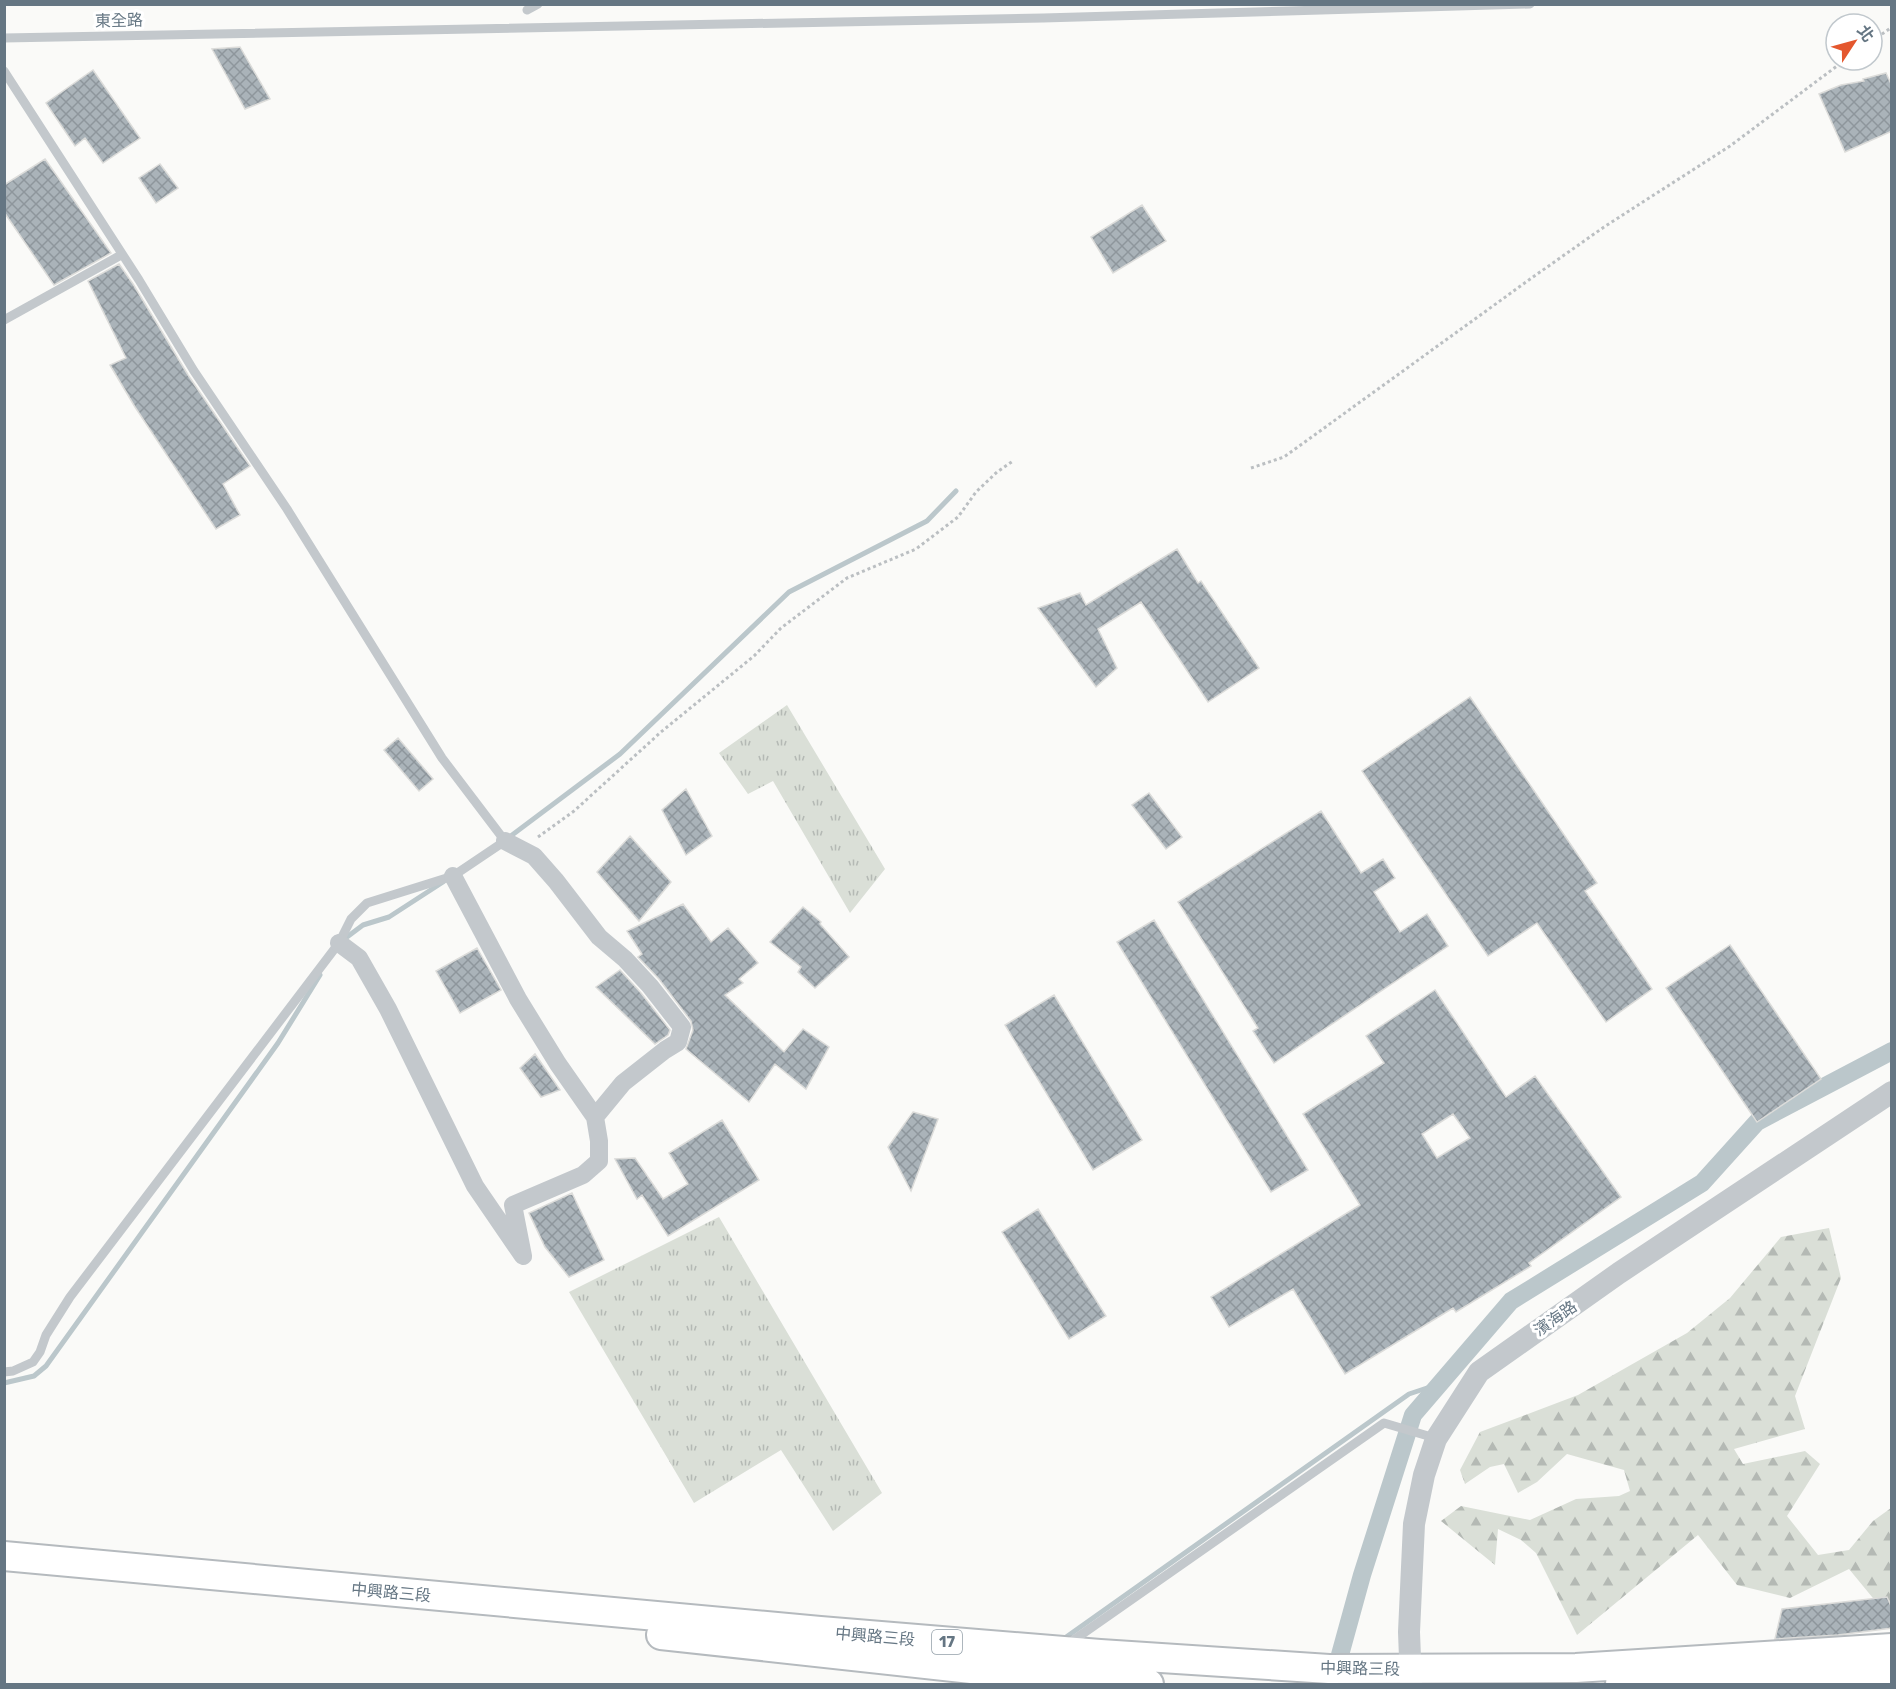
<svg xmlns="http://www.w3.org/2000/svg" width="1896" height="1689" viewBox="0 0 1896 1689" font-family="Rubik,'Noto Sans TC',sans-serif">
	<defs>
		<pattern id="grass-tufts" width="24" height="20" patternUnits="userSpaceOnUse" patternTransform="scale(1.5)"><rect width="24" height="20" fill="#dadfd7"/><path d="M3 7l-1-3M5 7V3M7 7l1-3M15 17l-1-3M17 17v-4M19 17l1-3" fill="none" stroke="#b4b9b4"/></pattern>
		<pattern id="forest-firs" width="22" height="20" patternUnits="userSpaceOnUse" patternTransform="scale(1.5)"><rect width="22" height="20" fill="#dadfd7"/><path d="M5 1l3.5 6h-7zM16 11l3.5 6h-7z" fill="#b4b9b4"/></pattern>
		<pattern id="building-cross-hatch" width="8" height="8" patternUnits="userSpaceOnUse" patternTransform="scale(1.5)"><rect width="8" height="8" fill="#aab3b9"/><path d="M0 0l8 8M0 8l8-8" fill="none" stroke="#8e969c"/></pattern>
	</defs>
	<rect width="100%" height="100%" fill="#fafaf8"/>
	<path fill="url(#grass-tufts)" d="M787 705 885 869 850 913 773 781 748 794 719 753Z
		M719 1217 882 1493 833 1531 781 1450 694 1503 569 1292Z"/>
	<path fill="url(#forest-firs)" d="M1829 1228 1841 1278 1795 1396 1805 1429 1734 1449 1743 1464 1805 1451 1820 1464 1787 1516 1818 1555 1849 1550 1873 1521 1891 1508V1620L1849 1569 1790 1598 1737 1585 1698 1535 1577 1635 1536 1553 1521 1540 1498 1529 1495 1565 1441 1521 1461 1506 1530 1520 1576 1499 1619 1496 1630 1491 1624 1470 1567 1454 1537 1482 1518 1493 1504 1464 1490 1467 1465 1484 1460 1470 1480 1432 1578 1395 1687 1333 1730 1298 1781 1237Z"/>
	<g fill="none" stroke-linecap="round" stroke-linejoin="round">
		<path stroke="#bbc7cb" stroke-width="5" d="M508 838 620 754 789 592 927 521 956 491
			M343 940 363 925 389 917 443 882
			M4 1383 34 1376 46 1366 278 1043 320 975
			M1062 1640 1409 1394 1439 1384"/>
		<path stroke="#bbc7cb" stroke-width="18" d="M1332 1684 1362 1575 1413 1415 1511 1301 1702 1183 1757 1122 1892 1051"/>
	</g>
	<path fill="url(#building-cross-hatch)" stroke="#dcdcda" stroke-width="1.5" fill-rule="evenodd" d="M240 47 270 99 245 109 212 49Z
		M93 70 140 138 103 163 85 138 75 146 46 103Z
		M1886 73 1892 86V131L1845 152 1819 94 1841 85 1864 81 1863 79Z
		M45 159 111 253 54 285 4 212V185Z
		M160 164 178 188 156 203 139 178Z
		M1142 205 1166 241 1113 273 1091 237Z
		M119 264 133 284 188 375 250 466 223 484 240 515 216 529 135 407 110 365 126 358 88 281Z
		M1177 549 1198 583 1201 581 1259 668 1208 702 1141 602 1098 629 1117 668 1096 687 1038 608 1080 593 1086 605Z
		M1470 697 1597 883 1585 891 1652 989 1606 1022 1537 923 1488 956 1362 771Z
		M398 738 433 779 419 791 384 750Z
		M686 789 712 836 686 855 662 810Z
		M1149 793 1182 837 1166 849 1132 805Z
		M1321 811 1361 873 1383 859 1395 878 1374 892 1400 932 1427 914 1448 946 1274 1063 1253 1031 1258 1028 1178 902Z
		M630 836 671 882 639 921 597 872Z
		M683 904 711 942 728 928 758 963 739 979 743 983 725 995 784 1052 803 1029 829 1047 806 1089 775 1064 749 1102 686 1049 693 1030 691 1021 659 979 638 957 642 954 627 931Z
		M803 907 821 922 820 924 849 957 815 988 798 972 801 967 770 942Z
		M1154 920 1308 1170 1271 1192 1117 942Z
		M1730 945 1821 1079 1757 1122 1666 988Z
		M477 948 501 990 460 1013 436 971Z
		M620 970 641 993 670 1030 668 1035 655 1044 596 987Z
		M1435 990 1506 1097 1535 1076 1621 1197 1529 1263 1531 1266 1456 1312 1453 1308 1345 1374 1293 1289 1229 1327 1211 1297 1360 1205 1303 1114 1384 1063 1366 1036ZM1453 1114 1470 1138 1437 1158 1422 1134Z
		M1054 995 1142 1140 1093 1170 1005 1025Z
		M535 1054 560 1090 541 1097 520 1068Z
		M913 1112 938 1119 911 1191 888 1147Z
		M722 1120 759 1180 668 1236 642 1195 637 1199 615 1159 635 1158 663 1199 688 1184 669 1153Z
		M572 1193 604 1260 569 1277 545 1247 529 1213Z
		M1038 1209 1106 1316 1069 1339 1002 1232Z
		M1887 1597 1892 1608V1628L1838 1635 1775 1639 1782 1609Z"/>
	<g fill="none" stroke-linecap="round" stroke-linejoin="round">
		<defs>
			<path id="primary" d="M4 1556 820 1631 1100 1654 1329 1669 1576 1668 1892 1648
				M661 1635 1026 1675 1075 1677 1149 1684
				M1620 1684 1892 1670"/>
		</defs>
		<use href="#primary" stroke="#b5babe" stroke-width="32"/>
		<path stroke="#bbbfc2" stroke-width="3" stroke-dasharray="3 3" stroke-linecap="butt" d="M1872 41 1892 27
			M1251 468 1284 457 1533 277 1604 227 1730 146 1845 60
			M538 837 574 811 661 732 754 656 781 628 847 578 916 549 958 517 976 492 997 472 1013 461"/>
		<path stroke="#c3c8cc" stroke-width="9" d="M527 10 538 4
			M4 38 1043 18 1530 4
			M4 71 139 280 194 371 287 509 442 758 505 841 453 876 367 903 351 919 339 943 70 1297 46 1335 40 1352 33 1362 13 1371 4 1372
			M4 320 121 255
			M1068 1644 1384 1423 1435 1438"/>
		<path stroke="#c3c8cc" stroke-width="18" d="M453 876 518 999 558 1064 595 1117
			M339 943 359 958 388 1009 475 1186 523 1256 513 1205 583 1175 599 1161V1141L595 1117 623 1083 665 1050 678 1042 682 1027 650 986 625 959 599 937 556 881 534 856 505 841"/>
		<path stroke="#c3c8cc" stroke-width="22" d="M1411 1684 1409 1632 1414 1524 1424 1475 1436 1439 1479 1372 1619 1273 1892 1092"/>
		<use href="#primary" stroke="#fff" stroke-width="28"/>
	</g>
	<g text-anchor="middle" stroke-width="6" stroke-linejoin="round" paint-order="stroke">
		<rect fill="#fff" stroke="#939fa8" stroke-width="1.5" x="932" y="1630" width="30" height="24" rx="4.5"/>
		<g font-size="15" font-weight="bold" fill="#657683">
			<text x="947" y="1647">17</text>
		</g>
		<g font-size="16" fill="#657683" stroke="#fff">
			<text transform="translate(119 20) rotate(-1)" y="6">東全路</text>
			<text transform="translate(1555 1318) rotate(-35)" y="6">濱海路</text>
			<text transform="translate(391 1592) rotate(5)" y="6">中興路三段</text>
			<text transform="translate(875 1636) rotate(5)" y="6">中興路三段</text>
			<text transform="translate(1360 1668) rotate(1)" y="6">中興路三段</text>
		</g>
	</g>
	<rect width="1896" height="1689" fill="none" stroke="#657683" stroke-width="12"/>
	<g transform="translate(1854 42) rotate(54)"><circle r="28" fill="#ffffff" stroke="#c1c8cd" stroke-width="1.5"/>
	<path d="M0-4.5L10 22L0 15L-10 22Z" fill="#e4572e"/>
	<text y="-9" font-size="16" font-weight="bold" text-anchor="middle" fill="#657683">北</text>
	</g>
</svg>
